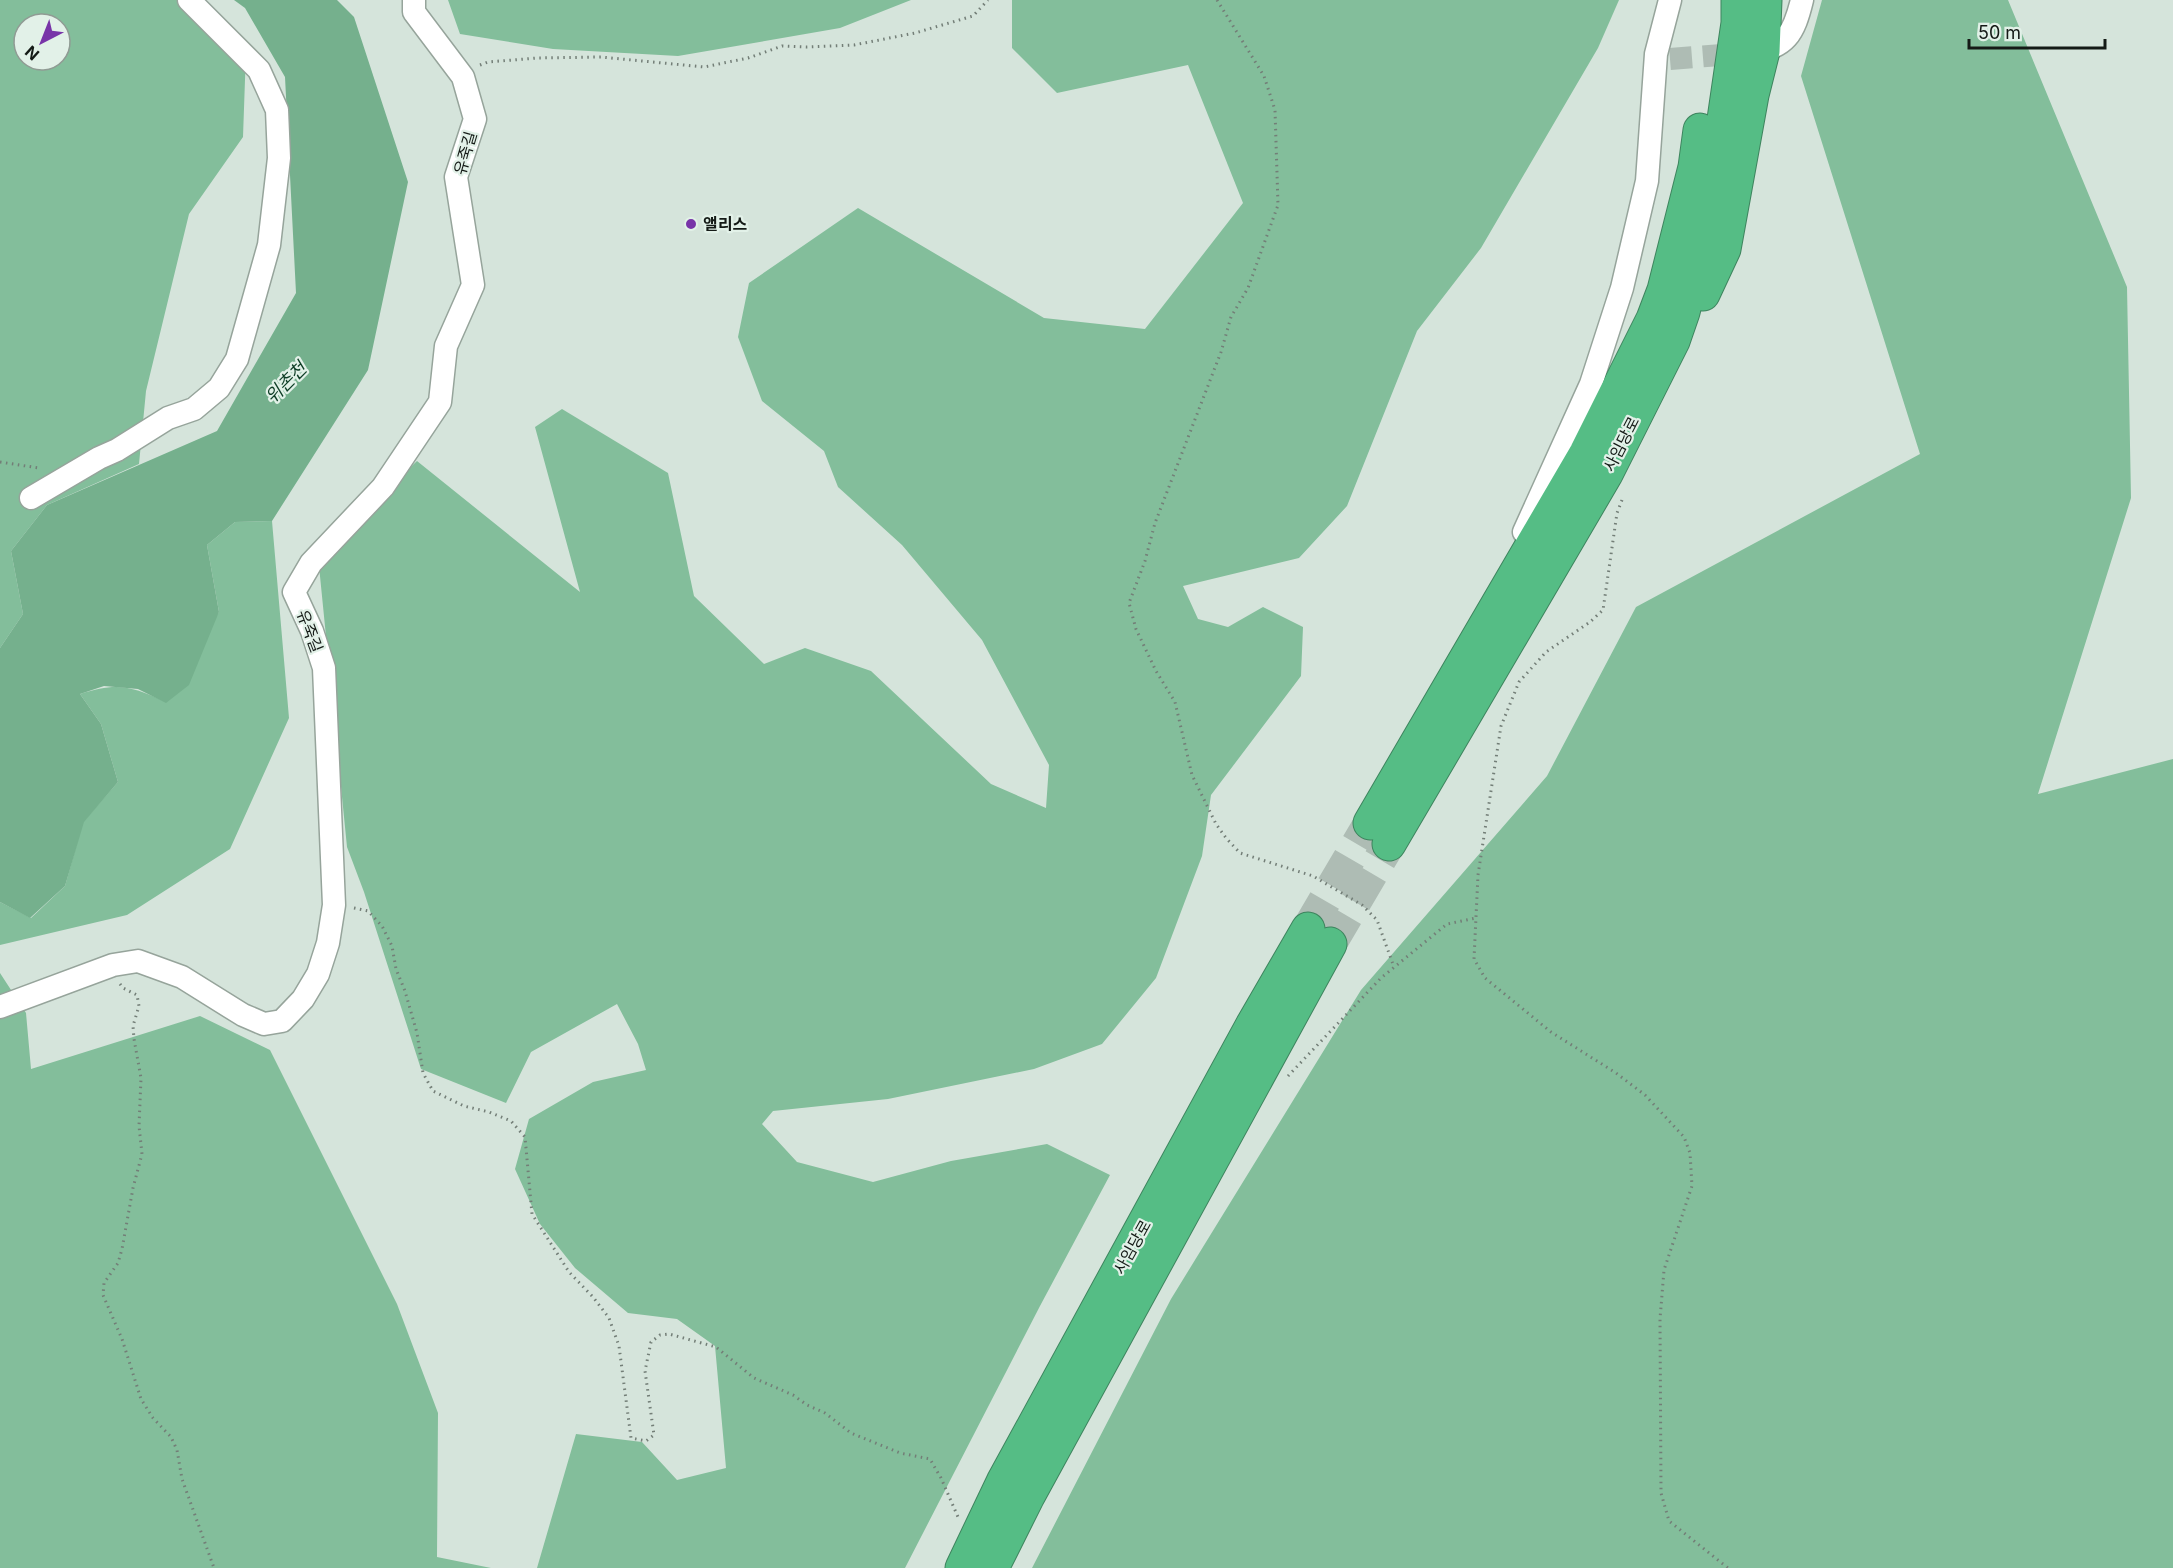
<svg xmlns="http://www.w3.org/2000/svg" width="2173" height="1568" viewBox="0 0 2173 1568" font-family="Inter,'Noto Sans KR',sans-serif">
	<rect width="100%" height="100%" fill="#d5e4db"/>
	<path fill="#83be9b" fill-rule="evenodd" d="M0 0H202L246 51 243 137 189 214 146 391 139 464 47 505 11 551 23 614 0 648ZM24 24H60V60H24Z
		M448 0H911L840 28 678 56 553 49 460 34Z
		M1012 0H1619L1598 48 1481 248 1417 331 1347 506 1299 558 1183 586 1198 619 1228 627 1263 607 1303 627 1301 676 1211 795 1202 856 1156 978 1102 1044 1034 1069 888 1099 773 1111 762 1124 797 1162 873 1182 951 1161 1047 1144 1110 1175 1040 1306 905 1568H537L576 1434 642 1442 677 1480 726 1468 715 1346 677 1319 628 1313 575 1268 540 1224 515 1169 529 1119 593 1082 646 1070 638 1044 617 1004 531 1052 506 1103 421 1069 364 892 347 847 318 556 417 461 580 592 535 427 562 409 668 473 694 596 764 664 805 648 871 671 991 784 1046 808 1049 765 982 640 902 545 838 487 824 451 762 401 738 337 749 283 858 208 1044 318 1145 329 1243 203 1188 65 1057 93 1012 48Z
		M1822 0H2008L2127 287 2131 498 2038 794 2173 759V1568H1032L1171 1299 1361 990 1547 776 1636 607 1920 454 1801 76Z
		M272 521 289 718 230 849 127 915 0 945V902L31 918 65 886 83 822 118 782 101 724 80 694C117 682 131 686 166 702L219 612 207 545 235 522Z
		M0 973 26 1013 31 1069 200 1016 270 1050 397 1304 438 1413 437 1557 491 1568H0Z"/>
	<path fill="#75b08d" d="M234 0H337L354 17 408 182 368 370 272 521 235 522 207 545 219 612 189 685 166 703 138 689 104 686 80 694 101 724 118 782 84 822 65 886 30 918 0 902V648L23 614 11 551 47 505 217 431 296 293 285 77 245 8Z"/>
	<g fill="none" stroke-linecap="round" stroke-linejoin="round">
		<path stroke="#aebcb4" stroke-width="22" stroke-dasharray="22 11" stroke-linecap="butt" d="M1670 59 1746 53"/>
		<path stroke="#aebcb4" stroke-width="33" stroke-dasharray="33 16" stroke-linecap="butt" d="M1308 929 1370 823
			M1330 944 1389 844"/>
		<defs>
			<path id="minor" d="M1750 52C1786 49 1794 33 1802 0
				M31 498 99 458 117 450 168 418 194 409 219 388 237 359 269 245 279 158 277 110 259 70 189 0
				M1524 532 1591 384 1622 288 1647 181 1656 54 1670 0
				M0 1007 113 965 138 961 182 977 243 1015 264 1024 282 1021 303 999 318 974 328 943 334 905 324 668 312 631 294 592 311 563 383 487 440 402 446 346 473 285 456 177 475 119 463 77 414 12V0"/>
			<path id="highway" d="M1703 294 1724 249 1752 95 1763 51 1765 0
				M1370 823 1586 453 1653 319 1664 290 1695 167 1700 130
				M1389 844 1606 474 1673 341 1683 312 1714 188 1738 23V0
				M962 1568 1003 1482 1253 1024 1308 929
				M992 1568 1028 1496 1330 944"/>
		</defs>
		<use href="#minor" stroke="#96a49b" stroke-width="25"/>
		<use href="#highway" stroke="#3e845e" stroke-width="35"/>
		<path stroke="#737e77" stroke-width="3" stroke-dasharray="1.5 4.5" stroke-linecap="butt" d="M1217 0 1264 76 1275 110 1278 205 1248 288 1231 317 1221 352 1155 523 1145 561 1129 603 1136 629 1156 671 1175 702 1192 775 1216 824 1226 838 1240 853 1313 876 1362 905 1377 920 1394 967
			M480 65 488 62 537 58 601 57 704 67 748 58 782 46 807 47 854 45 915 33 973 16 988 0
			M0 462 39 468
			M1622 500 1617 513 1603 610 1590 622 1546 652 1519 682 1501 726 1478 875 1474 959 1485 978 1551 1032 1616 1073 1645 1095 1684 1137 1690 1153 1692 1186 1664 1270 1660 1319 1661 1493 1669 1521 1728 1568
			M354 908 368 911 382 926 392 946 396 969 405 991 417 1033 423 1073 433 1091 464 1106 489 1112 511 1121 525 1137 532 1214 569 1272 593 1297 609 1318 619 1346 631 1438 646 1441 654 1435 645 1371 651 1342 660 1335 669 1334 716 1347 754 1378 793 1395 807 1405 825 1413 851 1433 900 1453 930 1459 941 1478 958 1517
			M120 984 123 988 137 995 139 1006 133 1026 134 1039 141 1078 139 1126 142 1154 133 1188 122 1249 118 1263 104 1283 103 1295 122 1339 141 1399 153 1418 171 1437 177 1450 182 1479 214 1568
			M1288 1076 1381 978 1447 924 1476 918"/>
		<use href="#minor" stroke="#fff" stroke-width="22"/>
		<use href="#highway" stroke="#55bd85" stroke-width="33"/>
	</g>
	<circle fill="#7834a8" stroke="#e2f1e8" stroke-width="2" cx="691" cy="224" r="6"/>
	<g text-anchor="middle" stroke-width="4.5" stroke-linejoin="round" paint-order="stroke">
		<g font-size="16" fill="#141a16" stroke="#e2f1e8">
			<text transform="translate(465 153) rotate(-74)" y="6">유죽길</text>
			<text transform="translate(1621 444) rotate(-63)" y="6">사임당로</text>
			<text transform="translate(310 631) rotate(69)" y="6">유죽길</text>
			<text transform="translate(1132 1247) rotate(-61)" y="6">사임당로</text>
		</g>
		<g font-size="16" font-weight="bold" fill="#141a16" stroke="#e2f1e8" text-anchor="start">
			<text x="703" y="230">앨리스</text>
		</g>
		<g font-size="18" font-style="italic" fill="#0d3d25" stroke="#e2f1e8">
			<text transform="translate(286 383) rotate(-45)" y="6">위촌천</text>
		</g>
	</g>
	<g transform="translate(42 42) rotate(222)"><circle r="28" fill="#e2f1e8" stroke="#909b94" stroke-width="1.5"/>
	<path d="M0-4.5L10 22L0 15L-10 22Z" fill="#7834a8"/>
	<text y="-9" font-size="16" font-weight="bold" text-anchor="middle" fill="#141a16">N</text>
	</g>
	<path d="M1969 39v9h136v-9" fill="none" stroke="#141a16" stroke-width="3"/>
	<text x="1978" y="39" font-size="18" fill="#141a16" stroke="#e2f1e8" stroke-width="4.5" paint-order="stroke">50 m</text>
</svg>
